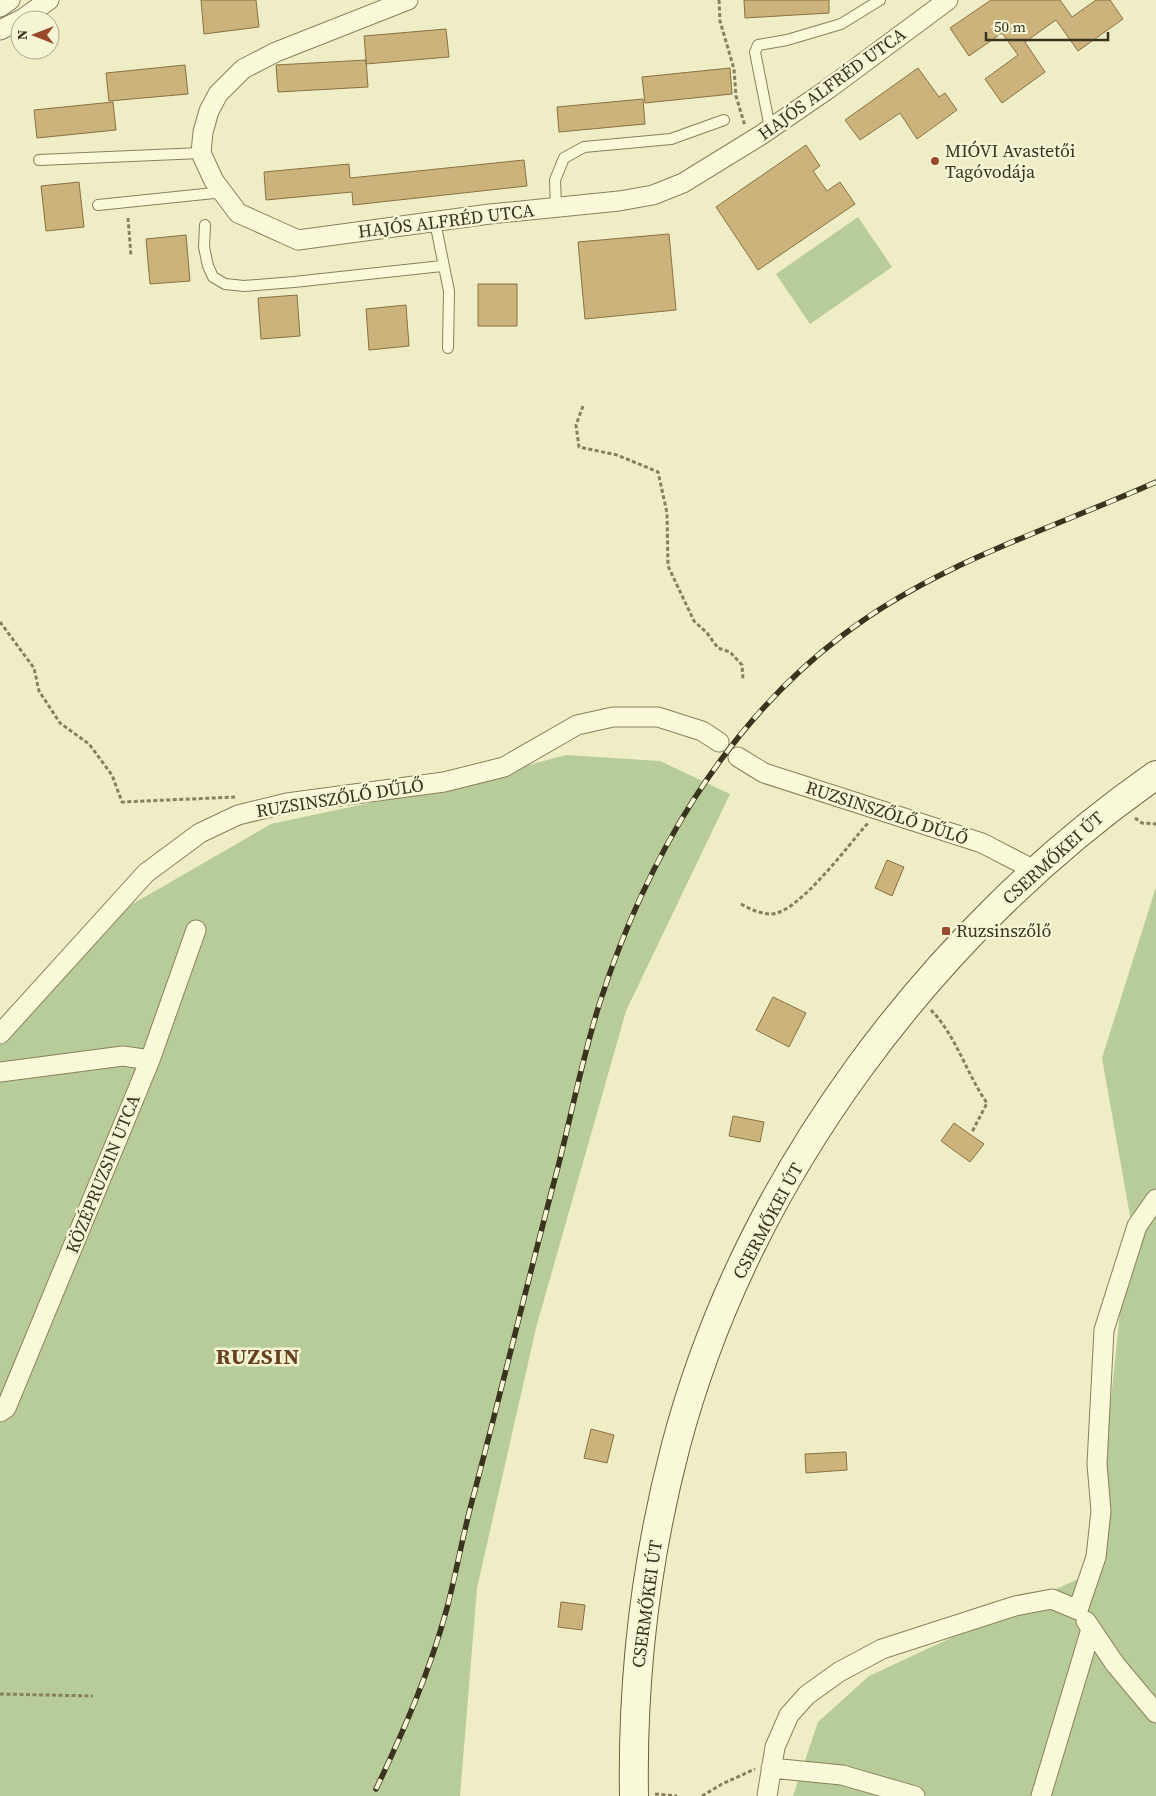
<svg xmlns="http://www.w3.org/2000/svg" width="1156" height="1796" viewBox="0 0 1156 1796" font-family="'Source Serif 4',serif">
	<rect width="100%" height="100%" fill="#eeedc6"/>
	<path fill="#b8cc99" d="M858 217 892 267 810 324 776 274Z
		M566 755 660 761 730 794 626 1011 536 1328 477 1588 460 1796H0V1041L103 921 271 824 458 784Z
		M1156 887V1796H793L818 1722 869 1676 1093 1572 1130 1216 1102 1058Z"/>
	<path fill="#ccb37c" stroke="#887141" d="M201 0H256L259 27 204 34Z
		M744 0H829V13L745 18Z
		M991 0H1060L1072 17 1096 0H1110L1123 19 1078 51 1056 20 1025 42 1045 72 1002 103 985 79 1018 55 1002 33 969 56 950 28Z
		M446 29 449 57 366 64V60L368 87 278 92 276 65 366 60 364 36Z
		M185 65 188 94 109 101 106 73Z
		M730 68 732 94 645 103 642 77Z
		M918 68 939 97 945 93 957 110 917 139 900 113 860 140 845 120Z
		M643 99 645 124 559 132 557 107Z
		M113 102 116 130 37 138 34 110Z
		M806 145 820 166 813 171 827 191 840 182 855 204 758 270 716 207Z
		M524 160 527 186 353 205 352 192 266 200 264 172 349 164 350 178Z
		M79 182 84 227 46 231 41 186Z
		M669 234 676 310 585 319 578 242Z
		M186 235 190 281 150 284 146 239Z
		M478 284H517V326H478Z
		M297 295 300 336 261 339 258 298Z
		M406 305 409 346 369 350 366 309Z
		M887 860 904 867 892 896 875 888Z
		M773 997 806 1013 789 1047 756 1030Z
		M733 1116 764 1122 760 1142 729 1136Z
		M954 1123 984 1144 970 1162 941 1141Z
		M591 1429 614 1435 607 1463 584 1458Z
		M846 1452 847 1470 806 1473 805 1454Z
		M561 1602 585 1605 582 1630 558 1627Z"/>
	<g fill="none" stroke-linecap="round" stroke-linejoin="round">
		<defs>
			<path id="lane" d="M770 128 755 52 758 45 787 40 841 24 880 0
				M39 160 201 153
				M98 205 224 192
				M556 207 555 180 564 158 584 147 671 139 724 120
				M435 222 449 291 448 348
				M205 225 204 247 208 266 213 277 225 284 244 286 294 282 442 266"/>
			<path id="street" d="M408 0 276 52 243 69 218 94 209 111 203 132 201 153 214 181 238 213 298 240 490 214 619 201 653 195 683 183 761 135 828 89 948 0
				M0 7 10 0
				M21 20 49 0
				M0 30 20 20
				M738 757 764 773 982 843 1036 871
				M0 1034 146 873 200 833 238 815 287 803 444 782 504 767 577 725 613 717H658L702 731 719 742
				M0 1072 123 1056 150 1060
				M0 1412 6 1408 150 1060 196 930
				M1086 1621 1115 1664 1156 1713
				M771 1768 842 1775 915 1796
				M767 1796 775 1747 789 1715 807 1695 839 1672 882 1649 1015 1606 1052 1599 1078 1610 1096 1557 1101 1511 1097 1464 1104 1330 1137 1226 1156 1199
				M1041 1796 1091 1629"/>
			<path id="secondary" d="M634 1796C632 1678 646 1559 676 1445 747 1178 931 932 1156 775"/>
		</defs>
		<use href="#lane" stroke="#89805b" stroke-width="12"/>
		<use href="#street" stroke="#89805b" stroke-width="21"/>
		<use href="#secondary" stroke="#6b613e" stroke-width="30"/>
		<path stroke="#89805b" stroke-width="3" stroke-dasharray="4 2.5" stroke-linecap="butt" d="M719 0 720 21 734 69 736 96 745 126
			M128 218 131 256
			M583 406 576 425 579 447 617 455 658 472 667 513 668 566 694 621 707 633 718 648 730 652 742 665 743 680
			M0 622 34 668 39 691 60 723 89 744 112 775 122 802 236 797
			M1135 818 1142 823 1156 824
			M741 904C750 909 760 914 771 914 798 914 849 844 868 823
			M931 1010C957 1037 966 1073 987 1103L972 1132
			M0 1694 93 1696
			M655 1794 677 1796
			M702 1796 722 1784 755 1769"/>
		<use href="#lane" stroke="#f9f8d9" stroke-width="10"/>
		<use href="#street" stroke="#f9f8d9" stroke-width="19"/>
		<use href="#secondary" stroke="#f9f8d9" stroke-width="28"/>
		<defs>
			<path id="rail" d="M376 1789C404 1730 430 1671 447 1608 456 1574 462 1539 471 1505 501 1393 528 1279 558 1167 572 1112 583 1055 600 1002 646 860 723 726 843 635 935 564 1051 529 1156 482"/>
		</defs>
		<use href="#rail" stroke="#39331f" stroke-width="5.5"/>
		<use href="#rail" stroke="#f5f5d5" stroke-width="4" stroke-dasharray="11" stroke-linecap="butt"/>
	</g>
	<g fill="#98492c" stroke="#f5f5d5" stroke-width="2">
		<circle cx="935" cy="161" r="5"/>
		<rect x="941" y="926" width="10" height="10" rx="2.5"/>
	</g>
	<g text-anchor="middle" stroke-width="5" stroke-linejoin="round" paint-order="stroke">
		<g font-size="18" fill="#39331f" stroke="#f5f5d5">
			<text transform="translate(832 84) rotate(-36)" y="6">HAJÓS ALFRÉD UTCA</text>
			<text transform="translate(446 221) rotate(-7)" y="6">HAJÓS ALFRÉD UTCA</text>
			<text transform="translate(340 798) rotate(-9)" y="6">RUZSINSZŐLŐ DŰLŐ</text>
			<text transform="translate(887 813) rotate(18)" y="6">RUZSINSZŐLŐ DŰLŐ</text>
			<text transform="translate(1053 858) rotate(-42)" y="6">CSERMŐKEI ÚT</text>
			<text transform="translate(103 1174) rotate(-68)" y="6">KÖZÉPRUZSIN UTCA</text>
			<text transform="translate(768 1221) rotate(-62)" y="6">CSERMŐKEI ÚT</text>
			<text transform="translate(647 1604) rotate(-82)" y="6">CSERMŐKEI ÚT</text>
		</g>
		<g font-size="18" fill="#39331f" stroke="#f5f5d5" text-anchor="start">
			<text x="945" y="157">MIÓVI Avastetői<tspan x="945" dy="21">Tagóvodája</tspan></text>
			<text x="956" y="937">Ruzsinszőlő</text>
		</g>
		<g font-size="22" font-weight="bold" letter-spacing="1" fill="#66411f" stroke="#f5f5d5">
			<text x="258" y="1364">RUZSIN</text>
		</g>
	</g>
	<g transform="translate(35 35) rotate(270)"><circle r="24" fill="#f5f5d5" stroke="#aaa78c"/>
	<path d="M0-4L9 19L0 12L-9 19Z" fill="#98492c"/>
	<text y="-8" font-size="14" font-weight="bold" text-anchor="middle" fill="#39331f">N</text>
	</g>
	<path d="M986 32v8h122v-8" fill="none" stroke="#39331f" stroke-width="2.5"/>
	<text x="994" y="32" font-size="15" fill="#39331f" stroke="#f5f5d5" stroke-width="4" paint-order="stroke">50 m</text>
</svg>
